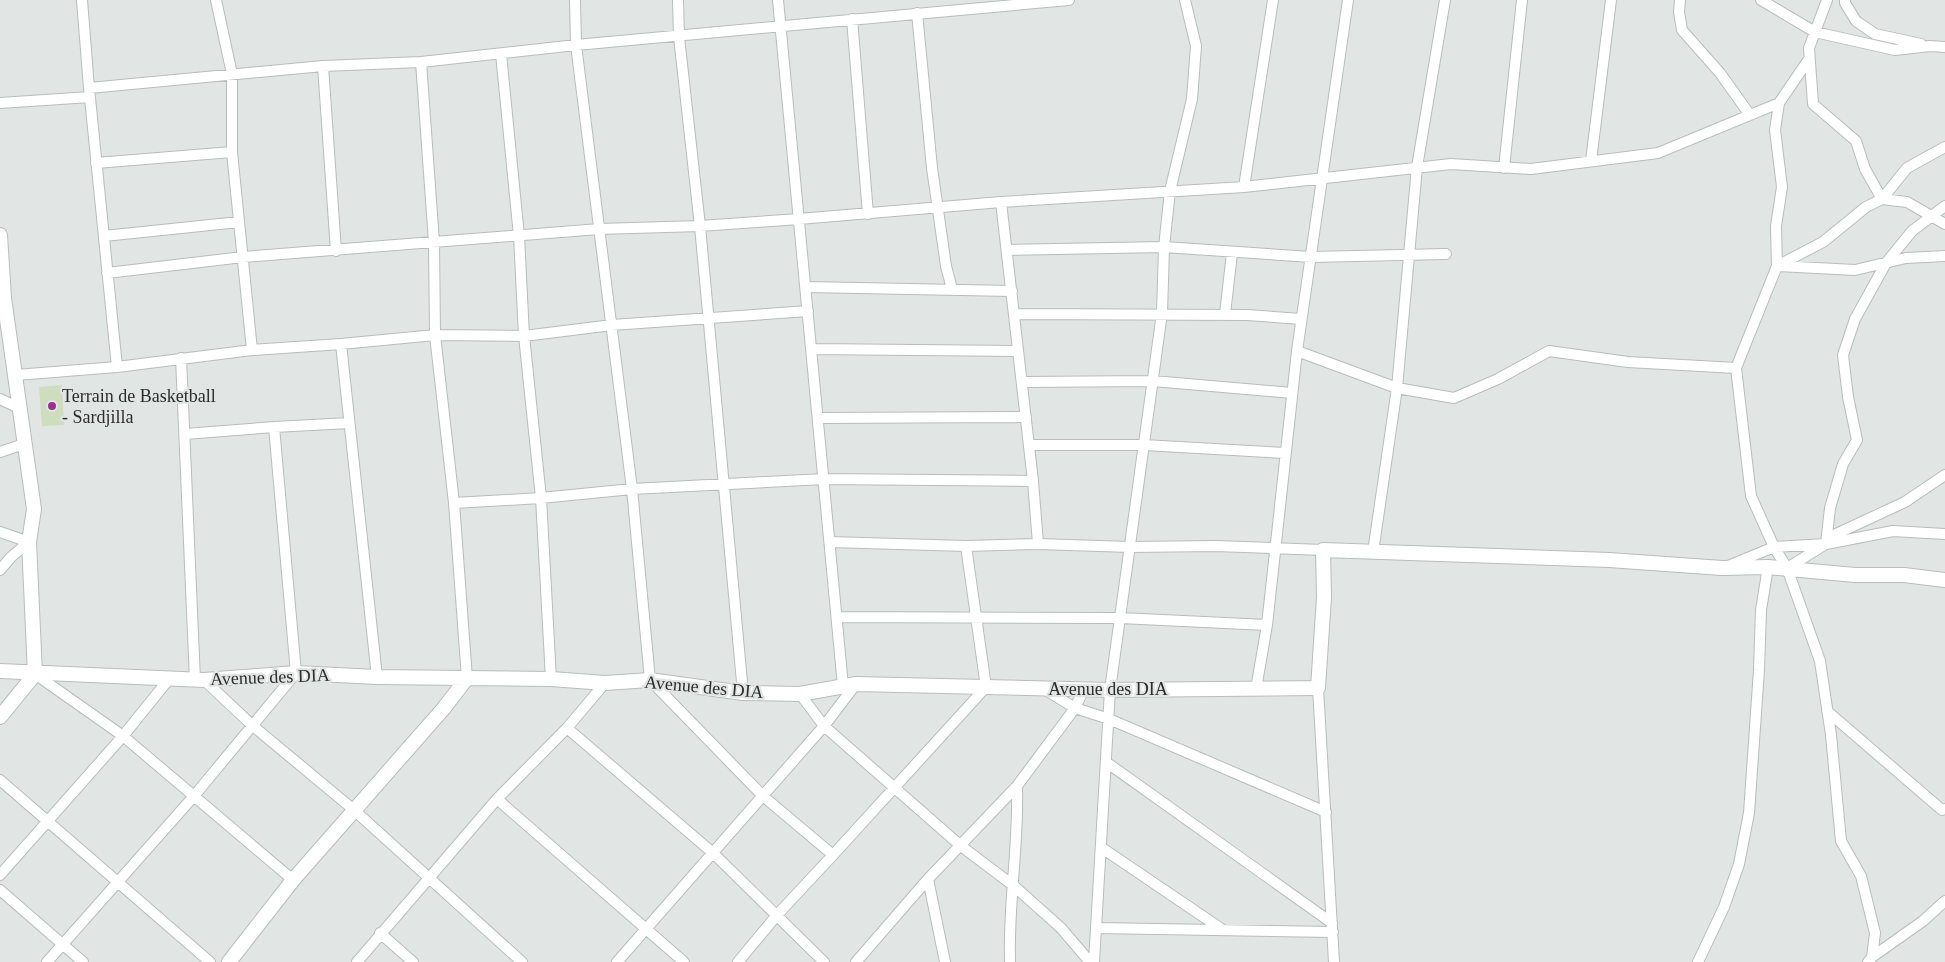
<svg xmlns="http://www.w3.org/2000/svg" width="1945" height="962" viewBox="0 0 1945 962" font-family="Georgia,serif">
	<rect width="100%" height="100%" fill="#e1e6e5"/>
	<path fill="#cdddbd" d="M62 385 64 425 42 426 39 387Z"/>
	<g fill="none" stroke-linecap="round" stroke-linejoin="round">
		<defs>
			<path id="street" d="M82 0 89 88 117 367
				M216 0 232 74V152L252 350
				M575 0 576 45 632 489 650 680 763 796 833 855
				M678 0 679 37 700 226 743 693
				M778 0 843 686
				M1680 0 1679 12 1682 30 1720 73 1750 115
				M1761 0 1815 32 1895 50 1930 46 1945 47
				M1827 0 1809 48 1813 104 1856 141 1865 169 1882 199 1907 202 1945 224
				M1845 0V3L1856 21 1875 34 1921 44
				M917 13 932 168 946 266 952 289
				M852 19 868 214
				M501 54 519 236 524 336 541 498 551 679
				M1809 59 1779 103 1775 130 1782 187 1776 226 1777 266 1736 368 1751 496 1774 547 1787 568 1820 661 1831 735 1841 841 1861 876 1875 933 1872 957 1868 962
				M421 62 434 242 435 335 454 503 467 678
				M323 66 336 251
				M89 88 323 66 421 62 576 45 1069 0
				M0 103 90 97
				M1945 147 1907 168 1882 199 1866 207 1823 242 1777 266 1855 270 1906 258 1945 256
				M1591 161 1611 0
				M96 163 232 152
				M1504 168 1522 0
				M1244 187 1273 0
				M1001 202 1033 481 1038 544
				M104 236 239 222
				M1007 250 1164 247 1311 257 1446 254
				M107 273 243 257 599 229 700 226 799 219 1001 202 1244 187 1451 164 1531 169 1658 153 1779 103
				M806 287 1012 291
				M1014 314 1247 315 1301 319
				M1225 314 1232 253
				M341 344 377 677
				M812 349 1018 351
				M1297 351 1397 388 1454 398 1498 379 1549 351 1628 362 1736 368
				M181 358 195 680
				M16 375 117 367 252 350 341 344 435 335 524 336 612 325 808 311
				M1022 382 1153 381 1292 393
				M0 399 19 408
				M819 418 1026 417
				M185 434 274 427 349 423
				M1029 445H1144L1285 453
				M0 452 24 444
				M454 503 541 498 632 489 824 479 1033 481
				M0 532 29 542
				M830 542 966 546 1038 544 1130 547 1216 546 1323 550
				M1826 544 1830 508 1843 464 1857 440 1848 397 1843 355 1855 319 1886 263 1912 231 1945 206
				M1373 552 1397 388 1417 167 1445 0
				M1728 566 1774 547 1826 544 1893 531 1945 534
				M1787 568 1826 544 1836 534 1905 502 1945 475
				M0 570 11 557 29 542
				M837 617 1120 618 1267 625
				M35 674 123 736 293 880
				M204 680 253 726 354 810 522 962
				M1318 688 1334 962
				M1044 689 1075 708 1109 719 1326 812
				M1256 689 1267 625 1297 351 1348 0
				M800 694 824 726 856 684
				M1827 711 1942 810 1945 809
				M567 728 713 853 824 962
				M1106 762 1332 923
				M0 780 210 962
				M497 799 684 962
				M1102 848 1223 930
				M0 875 123 736 169 679
				M928 879 945 962
				M0 890 83 962
				M1097 928 1333 932
				M380 933 413 962
				M1872 957 1923 921 1945 901
				M47 962 194 796 296 673 274 427
				M357 962 497 799 567 728 605 683
				M617 962 824 726 961 846 1014 886 1061 928 1090 962
				M738 962 777 915 833 855 986 687 966 546
				M856 962 928 879 1017 786 1075 708 1084 689
				M1010 962C1008 903 1019 845 1017 786
				M1094 962 1110 690 1162 313 1164 247 1170 191 1192 99 1196 46 1185 0
				M1698 962 1724 907 1739 864 1749 813 1759 670 1761 610 1768 567"/>
			<path id="secondary" d="M0 235 4 298 34 509 29 542 35 674 0 717
				M0 671 204 680 296 673 377 677 551 679 605 683 650 680 743 693 800 694 856 684 1110 690 1318 688 1324 597 1323 550 1609 560 1722 568 1768 567 1855 575H1904L1945 580
				M229 962 293 880 444 708 467 678"/>
		</defs>
		<use href="#street" stroke="#b8bdbc" stroke-width="12"/>
		<use href="#secondary" stroke="#b8bdbc" stroke-width="16"/>
		<use href="#street" stroke="#fff" stroke-width="10"/>
		<use href="#secondary" stroke="#fff" stroke-width="14"/>
	</g>
	<circle fill="#9d2f8f" stroke="#e1e6e5" stroke-width="2" cx="52" cy="406" r="5"/>
	<g text-anchor="middle" stroke-width="4.5" stroke-linejoin="round" paint-order="stroke">
		<g font-size="18" fill="#2b2d2d" stroke="#e1e6e5" text-anchor="start">
			<text x="62" y="402">Terrain de Basketball<tspan x="62" dy="21">- Sardjilla</tspan></text>
		</g>
		<g font-size="18" fill="#2b2d2d" stroke="#e1e6e5">
			<text transform="translate(270 677) rotate(-2)" y="6">Avenue des DIA</text>
			<text transform="translate(704 687) rotate(5)" y="6">Avenue des DIA</text>
			<text x="1108" y="695">Avenue des DIA</text>
		</g>
	</g>
</svg>
